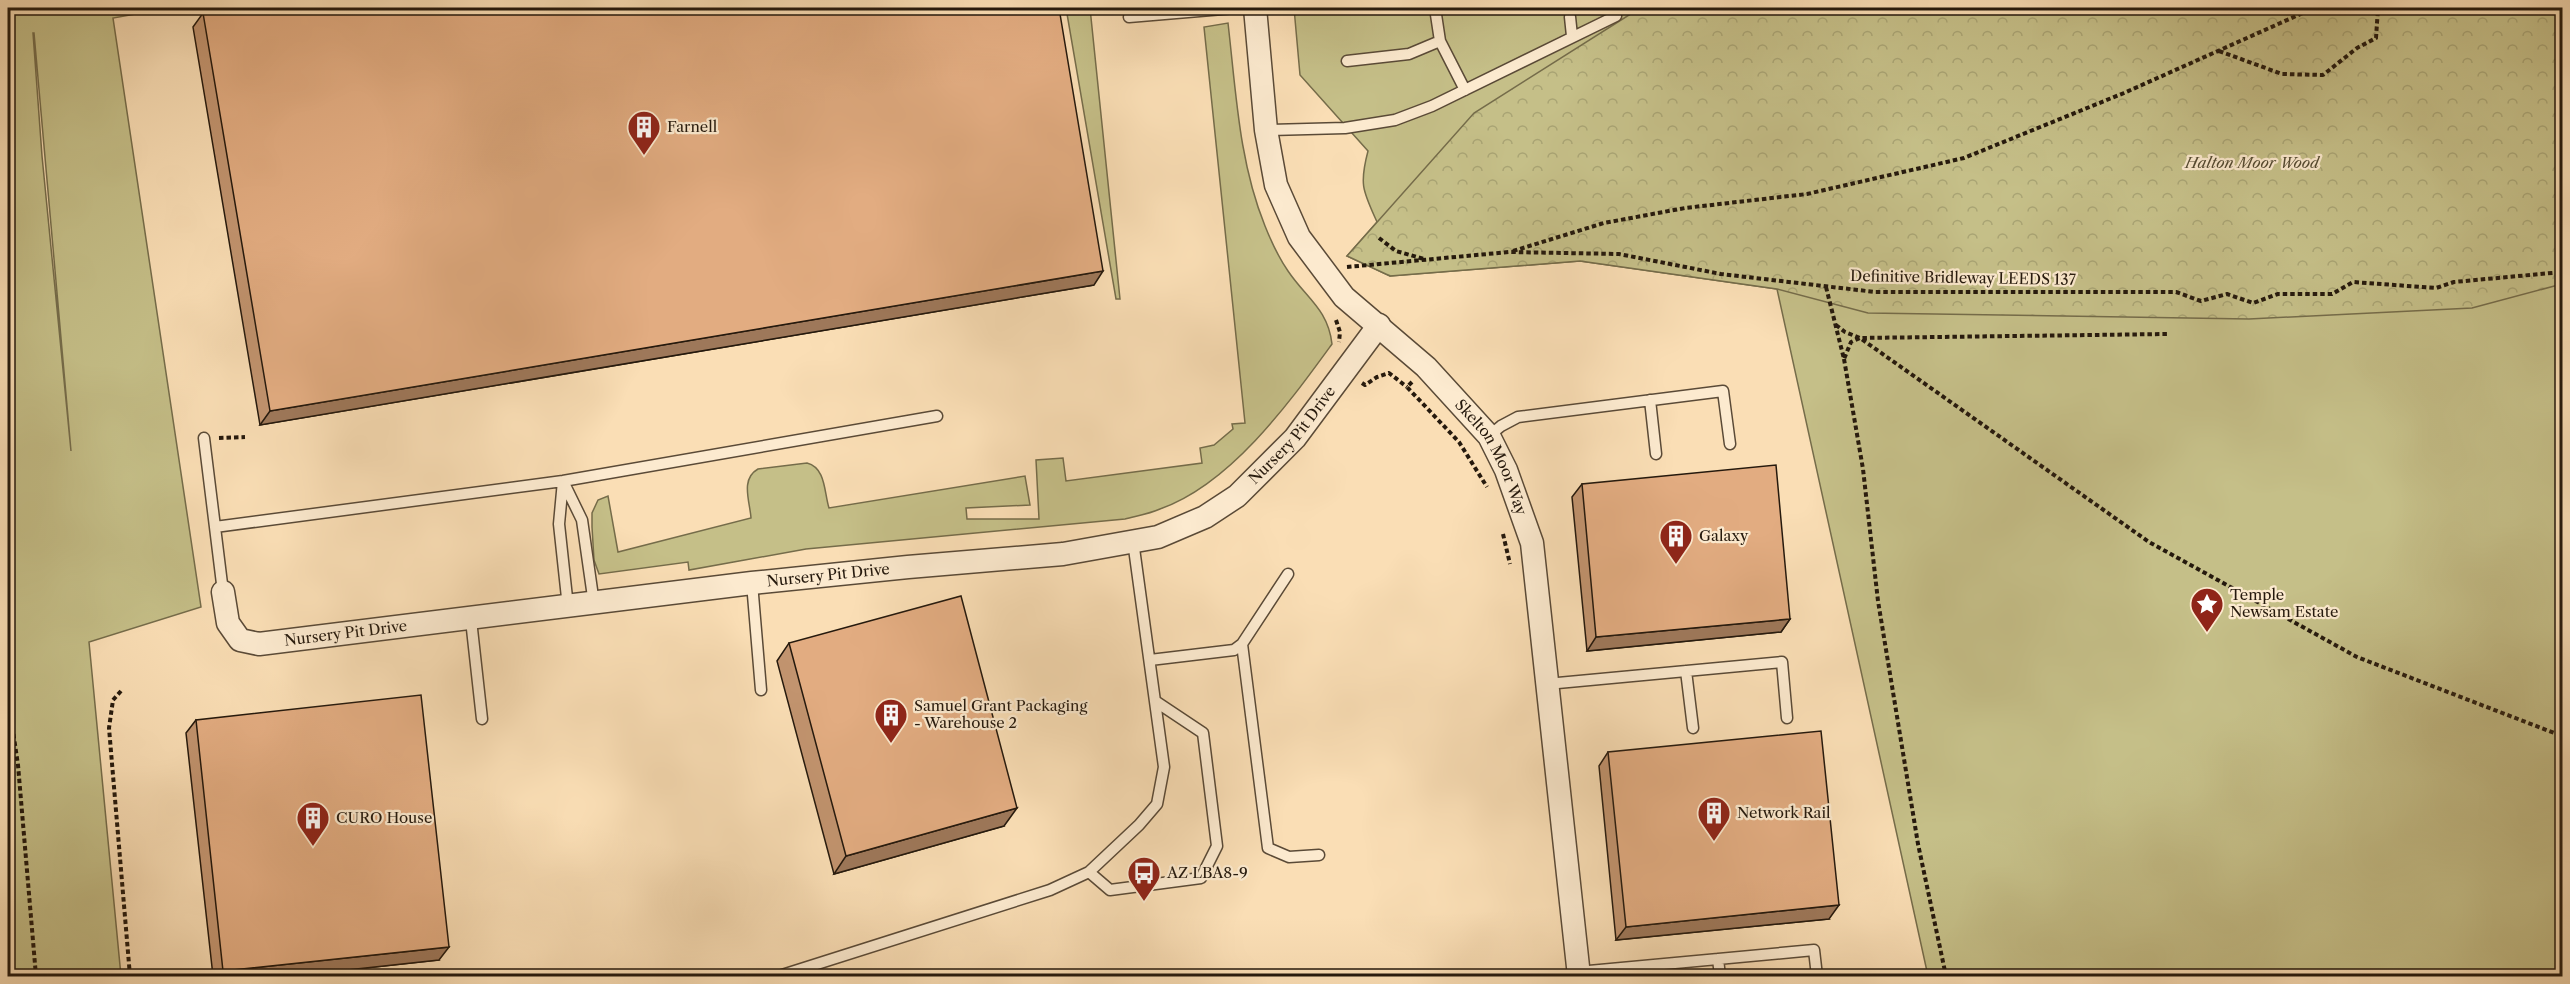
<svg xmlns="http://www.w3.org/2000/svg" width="2570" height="984" viewBox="0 0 2570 984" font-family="'Libre Caslon Text',serif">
	<defs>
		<pattern id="forest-crowns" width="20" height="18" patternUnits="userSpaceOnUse" patternTransform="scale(1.5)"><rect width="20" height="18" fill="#c5bf88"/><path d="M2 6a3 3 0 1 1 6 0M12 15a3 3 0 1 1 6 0" fill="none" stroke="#a9a474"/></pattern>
	</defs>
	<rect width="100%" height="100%" fill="#fadeb5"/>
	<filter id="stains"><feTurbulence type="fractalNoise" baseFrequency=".00333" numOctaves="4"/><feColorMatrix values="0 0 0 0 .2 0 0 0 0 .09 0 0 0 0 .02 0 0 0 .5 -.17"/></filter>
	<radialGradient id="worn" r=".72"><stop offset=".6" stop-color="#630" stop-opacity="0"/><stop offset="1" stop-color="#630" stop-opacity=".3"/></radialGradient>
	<path fill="#c5bf88" stroke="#756c4a" stroke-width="1.5" fill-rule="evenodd" d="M8 8H169L113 18 201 607 89 642 121 976H8ZM33 33H34L71 451 42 156Z
		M1066 8H1090L1120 299H1116Z
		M1294 8H2562V976H1928L1777 289 1580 261 1390 276 1347 256 1377 222C1363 191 1359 185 1368 151L1300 75Z
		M1228 23C1236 92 1239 162 1265 226 1271 241 1279 258 1288 271 1306 298 1328 309 1332 344 1289 403 1231 484 1160 509 1149 514 1136 516 1125 519L806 549 689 570 688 562 599 574 594 560 592 527V513L598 500 608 496 618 552 751 518C750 502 740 479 758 469L807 463C826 468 824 492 829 508L1025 476 1030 505 966 508 967 519H1039L1036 460 1063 458 1066 481 1202 463 1200 448 1214 445 1233 429 1232 424 1245 423 1204 27Z"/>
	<path fill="url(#forest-crowns)" stroke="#756c4a" stroke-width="1.5" d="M1640 8H2562V284L2472 308 2249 319 1868 313 1777 289 1580 261 1390 276 1347 256 1474 113Z"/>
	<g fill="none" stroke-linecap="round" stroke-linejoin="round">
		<defs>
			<path id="lane" d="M1435 8 1440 41 1465 90
				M1129 17 1235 8
				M1570 17 1572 36
				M1347 61 1409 54 1440 41
				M1266 130 1345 128 1395 120 1432 106 1616 16
				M1650 400 1656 454
				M1489 436 1501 426 1518 417 1723 391 1730 444
				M204 438 223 592
				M215 527 563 481 937 416
				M752 583 761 690
				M568 607 559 524 563 481 582 520 594 604
				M471 620 482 719
				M1242 644 1268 848 1289 857 1319 855
				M1150 660 1234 650 1242 644 1288 574
				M1686 671 1693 728
				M1547 684 1782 662 1787 718
				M1089 872 1110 890 1201 878 1217 846 1203 733 1155 701
				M1718 959 1720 976
				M1578 972 1814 950 1817 976
				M779 976 1050 890 1089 872 1139 825 1157 804 1164 767 1133 541"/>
			<g id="street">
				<path id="s1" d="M1255 8 1266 130 1276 185 1299 237 1344 297 1426 367 1489 436 1506 470 1532 543 1579 976"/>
				<path id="s2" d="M223 592 228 623 240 640 259 644 752 583 908 567 1063 554 1158 537 1205 517 1237 496 1295 438 1379 325"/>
			</g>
		</defs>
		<use href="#lane" stroke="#5a4a37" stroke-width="13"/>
		<use href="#street" stroke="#5a4a37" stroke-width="25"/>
		<path stroke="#25190d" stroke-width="4" stroke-dasharray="4.5 3" stroke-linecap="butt" d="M2219 51 2282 74 2323 75 2357 48 2376 38 2378 8
			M1379 238 1396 251 1424 259
			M1513 251 1604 223 1685 208 1807 194 1964 158 2124 93 2314 8
			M1347 267 1509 252 1619 254 1721 274 1875 292H2176L2201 301 2227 294 2253 303 2278 294H2332L2353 282 2436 288 2454 282 2562 272
			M1826 287 1844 359 1851 342 1860 338 2149 542 2357 657 2562 736
			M1336 320 1340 332 1339 342
			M1836 325 1845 332 1860 338 2168 334
			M1844 359 1863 469 1878 601 1918 844 1946 976
			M1412 382 1407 387 1459 442 1487 487
			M1362 383 1365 385 1377 377 1389 373 1407 387
			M219 438 245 437
			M1503 534 1510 564
			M121 691 113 700 109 728 130 976
			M8 697 18 765 36 976"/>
		<use href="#lane" stroke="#fceacf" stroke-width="10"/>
		<use href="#street" stroke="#fceacf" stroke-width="22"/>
	</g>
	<path fill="#c2946f" stroke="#25190d" stroke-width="1.5" d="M203 13 1094 285 260 425 193 27Z
		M1582 484 1790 619 1781 632 1587 651 1572 497Z
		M789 643 1004 826 834 874 777 661Z
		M196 720 439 960 292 976H213L186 733Z
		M1608 752 1829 919 1616 940 1599 766Z"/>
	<path fill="#9e785a" stroke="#25190d" stroke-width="1.5" d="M1103 271 1094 285 260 425 270 411Z
		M1790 619 1781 632 1587 651 1596 637Z
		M1017 808 1004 826 834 874 846 856Z
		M1839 905 1829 919 1616 940 1626 927Z
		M449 947 439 960 292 976H220L223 971Z"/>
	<path fill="#e2ac81" stroke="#25190d" stroke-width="1.5" d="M236 8H1059L1103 271 270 411 203 13Z
		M1776 465 1790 619 1596 637 1582 484Z
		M961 596 1017 808 846 856 789 643Z
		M421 695 449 947 223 971 196 720Z
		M1821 731 1839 905 1626 927 1608 752Z"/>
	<defs>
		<symbol id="building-pin" viewBox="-11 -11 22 30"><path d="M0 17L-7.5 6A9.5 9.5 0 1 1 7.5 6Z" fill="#8f2418" stroke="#fceacf"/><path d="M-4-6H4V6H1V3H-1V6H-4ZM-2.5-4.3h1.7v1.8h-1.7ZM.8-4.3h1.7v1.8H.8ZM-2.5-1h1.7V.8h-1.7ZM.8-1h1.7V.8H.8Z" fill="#fff"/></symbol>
		<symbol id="sight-pin" viewBox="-11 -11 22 30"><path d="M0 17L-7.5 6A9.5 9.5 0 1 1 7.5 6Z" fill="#8f2418" stroke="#fceacf"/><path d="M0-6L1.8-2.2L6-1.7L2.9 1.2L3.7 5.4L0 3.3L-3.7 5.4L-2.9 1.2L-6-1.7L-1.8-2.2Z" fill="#fff"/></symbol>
		<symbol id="bus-pin" viewBox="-11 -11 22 30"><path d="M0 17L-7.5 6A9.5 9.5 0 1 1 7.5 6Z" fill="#8f2418" stroke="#fceacf"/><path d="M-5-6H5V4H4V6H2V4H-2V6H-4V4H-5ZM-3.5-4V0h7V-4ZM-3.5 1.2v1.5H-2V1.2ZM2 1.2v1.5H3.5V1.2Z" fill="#fff"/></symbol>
	</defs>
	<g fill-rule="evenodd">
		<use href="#building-pin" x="625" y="108" width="38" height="52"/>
		<use href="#building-pin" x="1657" y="517" width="38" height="52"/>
		<use href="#sight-pin" x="2188" y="585" width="38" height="52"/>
		<use href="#building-pin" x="872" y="696" width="38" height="52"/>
		<use href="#building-pin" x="1695" y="794" width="38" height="52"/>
		<use href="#building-pin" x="294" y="799" width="38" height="52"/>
		<use href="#bus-pin" x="1125" y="854" width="38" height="52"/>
	</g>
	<g text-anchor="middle" stroke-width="4.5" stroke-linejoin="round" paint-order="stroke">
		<g font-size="15" fill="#25190d" stroke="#fceacf" text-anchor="start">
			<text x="667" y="132">Farnell</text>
			<text x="1699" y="541">Galaxy</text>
			<text x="2230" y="600">Temple<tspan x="2230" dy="17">Newsam Estate</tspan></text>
			<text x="914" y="711">Samuel Grant Packaging<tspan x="914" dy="17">- Warehouse 2</tspan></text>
			<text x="1737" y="818">Network Rail</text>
			<text x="336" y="823">CURO House</text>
			<text x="1167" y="878">AZ LBA8-9</text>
		</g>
		<g font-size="15" font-style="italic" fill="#554b32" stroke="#fceacf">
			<text x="2252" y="168">Halton Moor Wood</text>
		</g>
		<g font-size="15" fill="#25190d" stroke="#fceacf">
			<text transform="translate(1963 278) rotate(1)" y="5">Definitive Bridleway LEEDS 137</text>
			<text dy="5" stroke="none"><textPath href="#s2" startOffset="1149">Nursery Pit Drive</textPath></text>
			<text dy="5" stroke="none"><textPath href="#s1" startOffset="531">Skelton Moor Way</textPath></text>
			<text dy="5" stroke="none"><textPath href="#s2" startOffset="645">Nursery Pit Drive</textPath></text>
			<text dy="5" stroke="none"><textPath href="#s2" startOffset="159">Nursery Pit Drive</textPath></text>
		</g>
	</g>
	<rect width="2570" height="984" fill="none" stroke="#fadeb5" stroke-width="30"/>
	<rect x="9" y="9" width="2552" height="966" fill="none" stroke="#25190d" stroke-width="3"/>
	<rect x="15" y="15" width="2540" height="954" fill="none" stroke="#25190d" stroke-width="1.5"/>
	<rect width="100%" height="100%" filter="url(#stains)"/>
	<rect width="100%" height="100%" fill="url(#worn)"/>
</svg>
